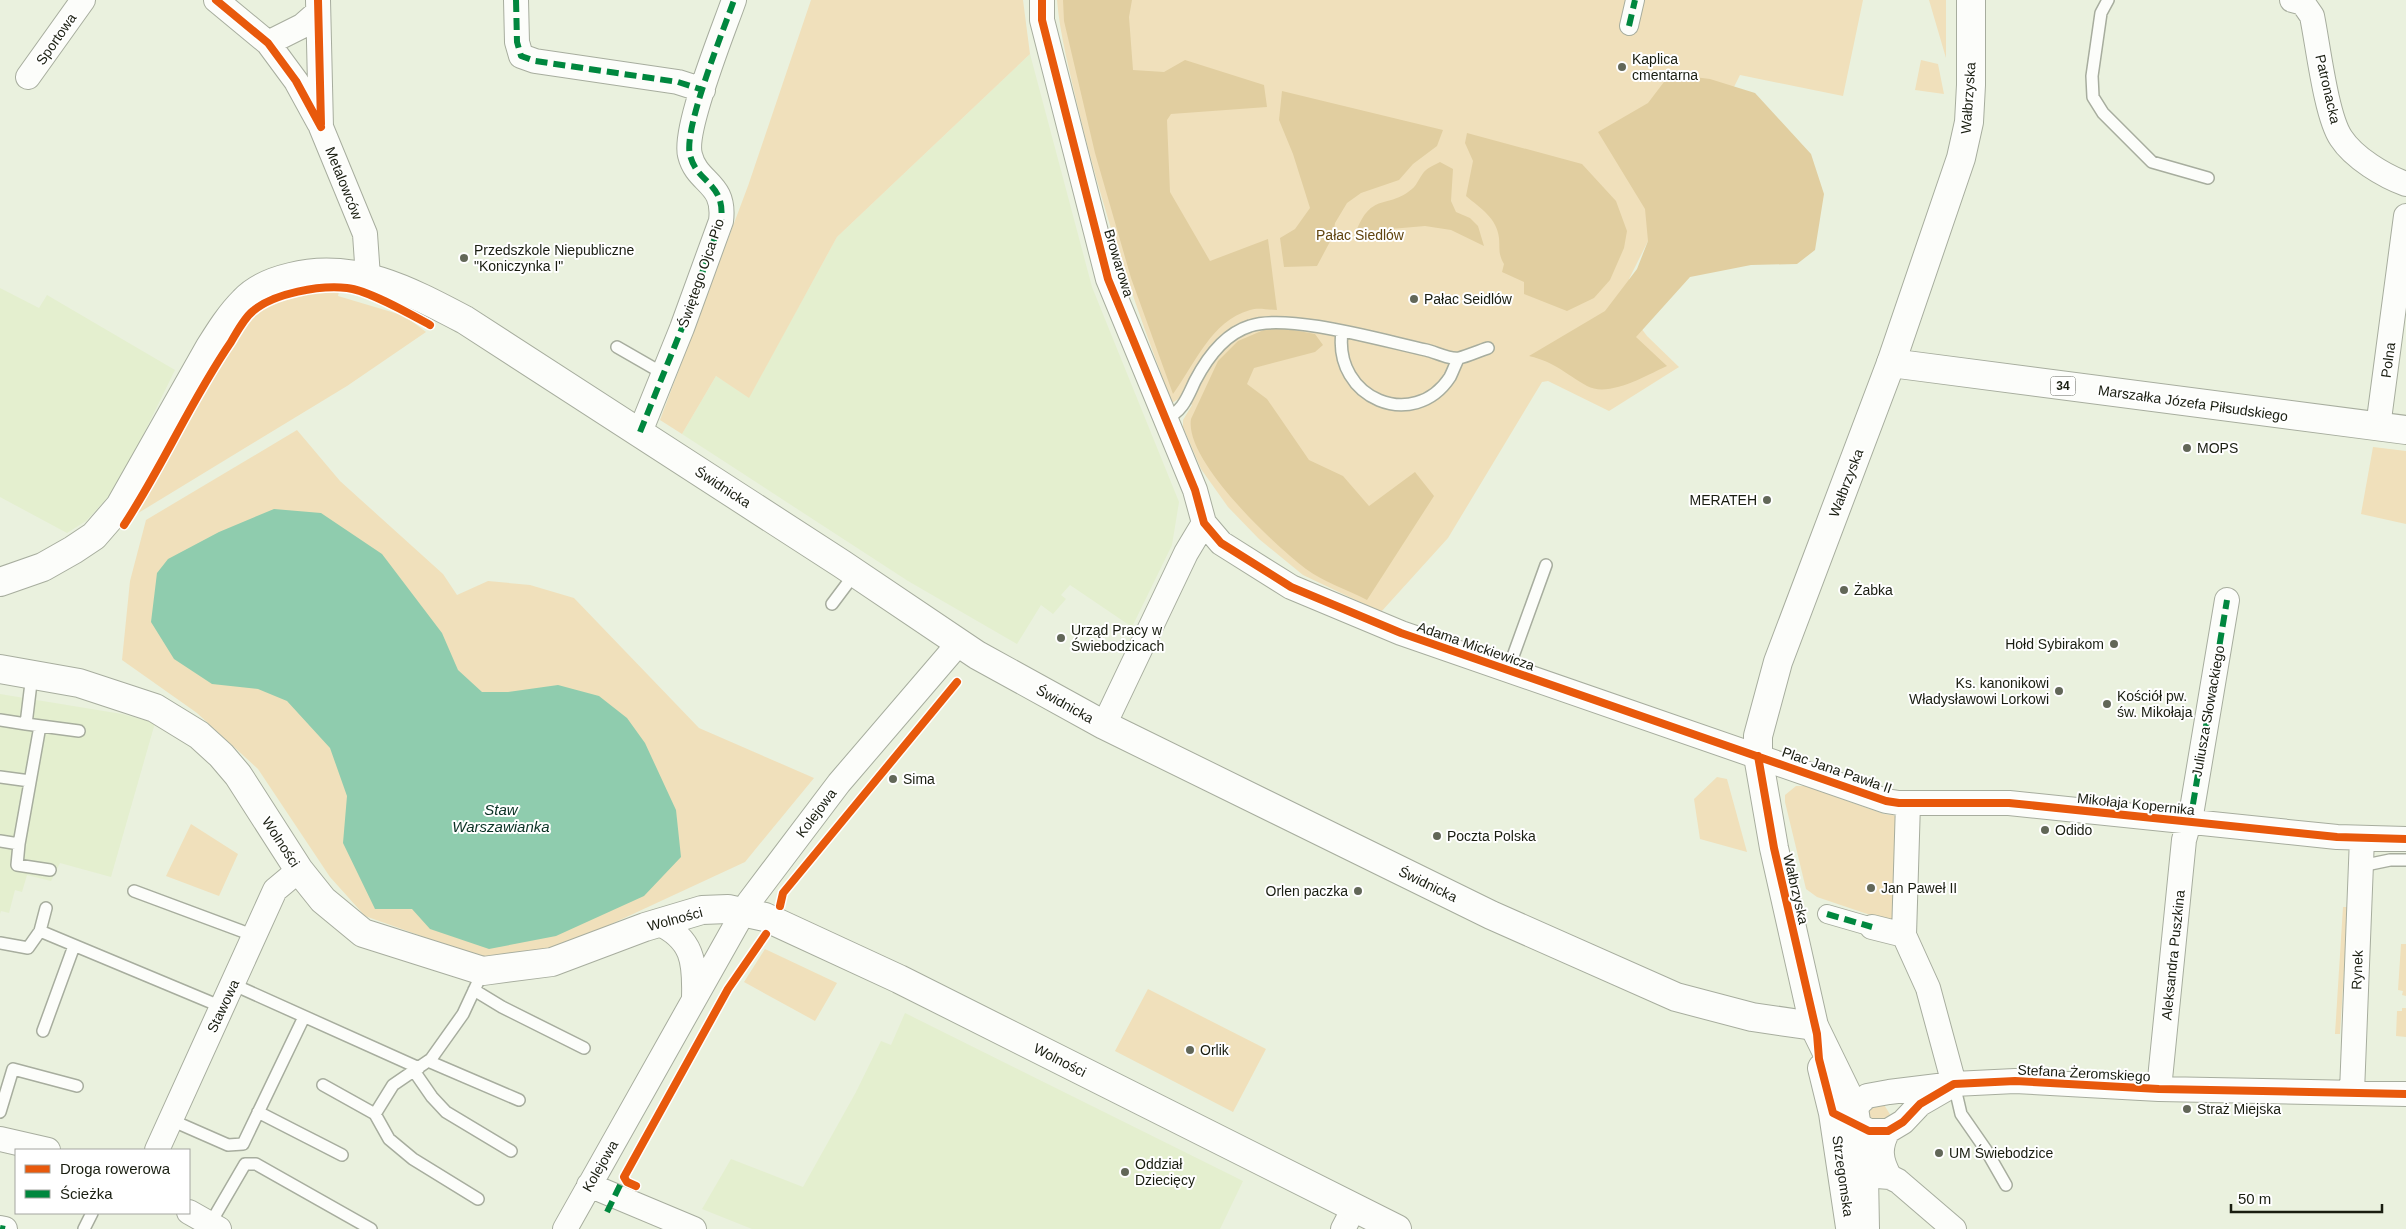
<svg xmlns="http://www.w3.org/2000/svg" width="2406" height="1229" viewBox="0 0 2406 1229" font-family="Helvetica,sans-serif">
	<rect width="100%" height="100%" fill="#eaf1de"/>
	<path fill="#e4efcf" d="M1030 54 1092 287 1179 502 1172 545 1132 627 1070 585 1061 595 1066 599 1053 614 1041 605 1017 644 908 581 682 434 716 376 749 397 837 237Z
		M0 288 39 308 47 295 175 370 125 472 108 497 86 521 67 533 0 497Z
		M0 694 122 714 155 723 111 877 60 863 51 881 27 875 22 892 15 890 9 913 1 911 0 914Z
		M905 1013 1243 1181 1220 1229H752L702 1209 731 1159 803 1187 856 1092 881 1041 891 1045Z"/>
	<path fill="#f0e0bb" d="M811 0H1023L1030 54 837 237 749 398 716 376 682 434 660 420 748 186Z
		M1057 0H1863L1843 96 1740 75 1684 186 1648 241 1629 279 1632 294 1620 300 1647 336 1679 367 1609 411 1548 381 1542 382 1448 538 1381 612 1303 575 1259 539 1228 507 1201 469 1183 427V420L1192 405 1180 398 1172 403C1135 306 1102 209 1078 108 1070 72 1060 36 1057 0Z
		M1929 0H1946V58Z
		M1921 60 1938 64 1944 94 1915 90Z
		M317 286 340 287 338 296 405 316 426 332 347 386 135 515 130 512 229 341 248 314 280 290Z
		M297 430 340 481 443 574 457 595 488 581 530 585 574 598 699 728 814 778 745 862 551 952 489 960 365 916 330 877 258 769 197 713 122 660 130 581 146 520Z
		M2373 447 2406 451V524L2361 514Z
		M1717 777 1727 779 1747 852 1700 839 1694 799Z
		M1796 786H1805L1884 814 1898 816 1894 923 1817 897 1806 889 1785 802V795Z
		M191 824 238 854 219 896 166 876Z
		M2343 907H2348L2340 1034H2335Z
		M2401 944H2406V996L2402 995 2403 991 2398 990Z
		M765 949 837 983 815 1021 744 982Z
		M1148 989 1266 1049 1233 1112 1115 1051Z
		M2402 1008H2406V1037L2396 1036 2397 1011H2402Z
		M1883 1103 1891 1116 1886 1121H1870L1865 1109Z"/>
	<path fill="#e1cea0" d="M1063 0H1132L1129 17 1133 70 1164 72 1185 60 1264 85 1267 107 1171 114 1167 120 1170 192 1210 261 1268 239 1277 310C1269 310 1258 307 1250 310 1211 321 1195 364 1173 394L1131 278 1095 153 1064 21Z
		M1670 74 1710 79 1755 93 1811 154 1824 194 1815 250 1797 264 1751 265 1690 277 1636 337 1667 366C1647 375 1609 398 1587 386 1564 373 1557 363 1529 356L1605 311 1637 269 1648 241 1645 209 1598 132 1648 103Z
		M1282 91 1443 130 1437 146 1413 164 1399 180 1361 193 1347 203 1335 223 1333 236 1317 266 1284 267 1280 238 1295 229 1310 208 1293 154 1279 120Z
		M1467 133 1582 164 1616 201 1627 231 1624 248 1610 280 1594 298 1567 311 1524 294V282L1502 272 1504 264C1498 254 1500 249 1499 238 1497 218 1480 208 1466 196L1473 161 1465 143Z
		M1440 162 1453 169 1451 201 1456 212 1470 218 1478 226 1484 246 1451 230 1425 226 1356 232C1372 191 1387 210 1412 189 1418 184 1420 175 1426 170 1429 167 1435 165 1440 162Z
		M1266 329H1288L1315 334 1323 345 1315 352 1254 368 1247 384 1267 399 1309 460 1343 476 1369 506 1415 472 1434 496 1367 600C1348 590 1324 582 1306 569 1274 545 1184 460 1191 419L1218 361 1238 341Z"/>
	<path fill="#8fccae" d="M274 509 321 513 382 554 442 633 458 670 482 692H508L558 685 599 696 627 718 645 743 676 810 681 857 644 896 556 936 489 949 430 929 412 909H375L343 843 347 796 330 748 287 701 258 689 212 684 174 659 151 622 157 573 168 559 219 532Z"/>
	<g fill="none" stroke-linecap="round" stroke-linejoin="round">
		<defs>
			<path id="service" d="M2108 0 2101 13 2092 76 2093 97 2103 113 2152 162 2208 178
				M1342 332C1333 399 1414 432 1450 377 1453 371 1455 365 1458 359
				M617 347 664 374
				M1165 419C1183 411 1187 398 1195 381 1207 358 1224 334 1250 326 1288 313 1384 341 1426 350 1435 352 1451 360 1459 358 1468 356 1478 351 1488 348
				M832 604 847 584 853 572
				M1508 670 1546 565
				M32 675 26 724 79 731
				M0 720 26 724
				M0 777 30 781
				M0 841 19 844 40 726
				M19 844 17 865 50 870
				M2361 866 2390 860H2406
				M134 891 255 936
				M46 908 40 931 222 1007
				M0 943 28 948 40 931
				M232 984 419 1068
				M474 990 502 1007 584 1048
				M43 1031 74 946
				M428 1061 519 1100
				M414 1071 432 1097 446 1112 511 1151
				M1954 1084 1961 1114 1986 1150 2006 1185
				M323 1085 375 1114 393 1085 431 1059 463 1014 483 971
				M0 1112 13 1069 77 1086
				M258 1112 342 1155
				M375 1114 389 1139 413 1159 478 1199
				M171 1120 228 1145 243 1144 304 1017
				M210 1224 245 1164H256L371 1229
				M84 1229 92 1213"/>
			<path id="pedestrian" d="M1629 26 1635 0
				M1827 914 1872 927"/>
			<path id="minor" d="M216 0 268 43 296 81 319 123
				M318 0 321 127 365 234 368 277
				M516 0 517 42 521 56 535 61 678 82 703 90
				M1042 0V20L1108 279 1195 490 1204 523 1221 543 1291 587 1401 633 1886 801 1899 803H2009L2337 837 2406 839
				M2292 0 2303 3 2312 16C2318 45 2326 116 2341 138 2354 158 2384 176 2406 184
				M268 43 302 26 318 12
				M28 77 83 0
				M2378 427 2406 216
				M640 432 682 328 721 221C726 182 697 184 690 155 683 129 724 29 734 0
				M1104 725 1186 553 1204 523
				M1908 803 1904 935 1928 988 1954 1084
				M658 923C693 939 695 962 694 997
				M1872 927 1904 935
				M2159 1089 2184 840 2191 815 2227 600
				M2352 1092 2362 838
				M1854 1108 1867 1096 1889 1092 1954 1084 2015 1081 2159 1089 2406 1094
				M1842 1117 1869 1131H1888L1903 1122 1920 1104 1946 1089
				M1888 1131C1879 1147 1880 1160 1890 1177
				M0 1139 48 1150
				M157 1150 275 890 299 870
				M589 1185 694 1229
				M1853 1188 1864 1175 1890 1177 1898 1181 1954 1229
				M189 1212 219 1229
				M0 1228 5 1229
				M565 1229 749 902 839 783 959 643
				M1343 1229 1354 1208"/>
			<path id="tertiary" d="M0 582 43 567 73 550 94 536 120 506 210 347C220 331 230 315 244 301 256 288 274 281 291 277 354 261 410 291 465 320L842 564 977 655 1104 725 1491 915 1676 997 1752 1017 1814 1026
				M0 669 79 683 155 708 199 735 221 755 238 775 299 870 323 900 363 933 483 971 552 962 645 927 702 910 728 909 765 917 899 979 1397 1229"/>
			<path id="secondary" d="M1822 1068 1833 1113 1850 1227
				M1865 1229 1864 1175 1854 1108 1814 1026 1774 848 1758 756V736L1778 662 1891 363"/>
			<path id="primary" d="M1971 0V85L1969 122 1961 158 1891 363 2406 430"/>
		</defs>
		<use href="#service" stroke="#a7ad9e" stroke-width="14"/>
		<use href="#pedestrian" stroke="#a7ad9e" stroke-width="20"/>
		<use href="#minor" stroke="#a7ad9e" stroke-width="26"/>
		<use href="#tertiary" stroke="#a7ad9e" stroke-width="30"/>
		<use href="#secondary" stroke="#a7ad9e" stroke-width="30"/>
		<use href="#primary" stroke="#a7ad9e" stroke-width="30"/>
		<use href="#service" stroke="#fcfdfa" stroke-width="11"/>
		<use href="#pedestrian" stroke="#fcfdfa" stroke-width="18"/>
		<use href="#minor" stroke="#fcfdfa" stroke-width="24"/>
		<use href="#tertiary" stroke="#fcfdfa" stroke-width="28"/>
		<use href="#secondary" stroke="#fcfdfa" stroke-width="28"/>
		<use href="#primary" stroke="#fcfdfa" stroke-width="28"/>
		<path stroke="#00873e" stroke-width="6" stroke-dasharray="12 6" stroke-linecap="butt" d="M516 0 517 42 521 56 535 61 678 82 703 90
			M1629 26 1635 0
			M640 432 682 328 721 221C726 182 697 184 690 155 683 129 724 29 734 0
			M2190 822 2227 600
			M1827 914 1872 927
			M607 1212 624 1177
			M0 1228 5 1229"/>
		<defs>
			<path id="cycleway" d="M216 0 268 43 296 81 321 127
				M318 0 321 124
				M1042 0V20L1108 279 1195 490 1204 523 1221 543 1291 587 1401 633 1886 801 1899 803H2009L2337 837 2406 839
				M124 525C163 466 191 400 231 342 237 332 244 318 253 311 274 293 320 285 347 288 368 290 410 314 430 325
				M1758 756 1774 848 1817 1034 1819 1059 1833 1113 1869 1131H1888L1903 1122 1920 1104 1954 1084 2015 1081 2159 1089 2406 1094
				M780 906 783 893 957 682
				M636 1186 627 1182 624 1177 728 989 766 934"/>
		</defs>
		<use href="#cycleway" stroke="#fff" stroke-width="11"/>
		<use href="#cycleway" stroke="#e8590c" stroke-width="8"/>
	</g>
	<g fill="#626758" stroke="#fff" stroke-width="2">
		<circle cx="1622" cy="67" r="5"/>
		<circle cx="464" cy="258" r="5"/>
		<circle cx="1414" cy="299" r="5"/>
		<circle cx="2187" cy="448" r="5"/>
		<circle cx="1767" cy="500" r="5"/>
		<circle cx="1844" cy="590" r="5"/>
		<circle cx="1061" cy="638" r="5"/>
		<circle cx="2114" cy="644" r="5"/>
		<circle cx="2059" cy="691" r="5"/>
		<circle cx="2107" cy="704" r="5"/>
		<circle cx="893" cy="779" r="5"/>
		<circle cx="2045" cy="830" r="5"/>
		<circle cx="1437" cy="836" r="5"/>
		<circle cx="1871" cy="888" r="5"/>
		<circle cx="1358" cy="891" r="5"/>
		<circle cx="1190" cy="1050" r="5"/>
		<circle cx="2187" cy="1109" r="5"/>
		<circle cx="1939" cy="1153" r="5"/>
		<circle cx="1125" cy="1172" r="5"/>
	</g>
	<g text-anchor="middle" stroke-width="4" stroke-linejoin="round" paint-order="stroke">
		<rect fill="#fff" stroke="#5e6158" stroke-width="1" x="2050.5" y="376.5" width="25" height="19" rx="4"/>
		<g font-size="12" font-weight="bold" fill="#191d10">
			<text x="2063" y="390">34</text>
		</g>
		<g font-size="14" fill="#191d10" stroke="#fff">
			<text transform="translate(56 39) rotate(-55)" y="5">Sportowa</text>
			<text transform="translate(2328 89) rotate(77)" y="5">Patronacka</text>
			<text transform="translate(1968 98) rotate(-86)" y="5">Wałbrzyska</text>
			<text transform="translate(344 183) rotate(68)" y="5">Metalowców</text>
			<text transform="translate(1119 263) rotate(73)" y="5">Browarowa</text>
			<text transform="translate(701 273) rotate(-71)" y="5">Świętego Ojca Pio</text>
			<text transform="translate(2388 360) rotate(-82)" y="5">Polna</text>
			<text transform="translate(2193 403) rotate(8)" y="5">Marszałka Józefa Piłsudskiego</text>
			<text transform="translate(1846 483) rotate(-69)" y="5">Wałbrzyska</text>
			<text transform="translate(723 487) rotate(33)" y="5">Świdnicka</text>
			<text transform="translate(1476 646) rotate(19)" y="5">Adama Mickiewicza</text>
			<text transform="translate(1065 704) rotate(29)" y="5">Świdnicka</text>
			<text transform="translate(2208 711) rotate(-80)" y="5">Juliusza Słowackiego</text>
			<text transform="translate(1837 770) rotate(19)" y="5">Plac Jana Pawła II</text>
			<text transform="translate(2136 804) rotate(6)" y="5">Mikołaja Kopernika</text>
			<text transform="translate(816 813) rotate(-53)" y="5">Kolejowa</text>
			<text transform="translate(281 842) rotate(57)" y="5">Wolności</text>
			<text transform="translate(1428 884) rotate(26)" y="5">Świdnicka</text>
			<text transform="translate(1796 889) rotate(77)" y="5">Wałbrzyska</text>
			<text transform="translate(675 919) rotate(-15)" y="5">Wolności</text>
			<text transform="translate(2173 955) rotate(-84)" y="5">Aleksandra Puszkina</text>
			<text transform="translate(2357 970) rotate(-88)" y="5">Rynek</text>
			<text transform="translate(223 1006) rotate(-65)" y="5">Stawowa</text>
			<text transform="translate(1060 1060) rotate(27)" y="5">Wolności</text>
			<text transform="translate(2084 1073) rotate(3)" y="5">Stefana Żeromskiego</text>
			<text transform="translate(600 1166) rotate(-60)" y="5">Kolejowa</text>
			<text transform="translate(1843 1176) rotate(82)" y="5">Strzegomska</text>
		</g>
		<g font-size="14" fill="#191d10" stroke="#fff" text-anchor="start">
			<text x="1632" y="64">Kaplica<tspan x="1632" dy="16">cmentarna</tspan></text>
			<text x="474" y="255">Przedszkole Niepubliczne<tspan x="474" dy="16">"Koniczynka I"</tspan></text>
			<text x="1424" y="304">Pałac Seidlów</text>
			<text x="2197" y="453">MOPS</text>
			<text x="1757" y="505" text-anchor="end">MERATEH</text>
			<text x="1854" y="595">Żabka</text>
			<text x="1071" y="635">Urząd Pracy w<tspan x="1071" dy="16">Świebodzicach</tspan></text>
			<text x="2104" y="649" text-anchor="end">Hołd Sybirakom</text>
			<text x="2049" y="688" text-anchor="end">Ks. kanonikowi<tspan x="2049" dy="16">Władysławowi Lorkowi</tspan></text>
			<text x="2117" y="701">Kościół pw.<tspan x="2117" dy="16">św. Mikołaja</tspan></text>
			<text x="903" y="784">Sima</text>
			<text x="2055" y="835">Odido</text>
			<text x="1447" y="841">Poczta Polska</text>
			<text x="1881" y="893">Jan Paweł II</text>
			<text x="1348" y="896" text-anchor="end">Orlen paczka</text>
			<text x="1200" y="1055">Orlik</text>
			<text x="2197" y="1114">Straż Miejska</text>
			<text x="1949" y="1158">UM Świebodzice</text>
			<text x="1135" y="1169">Oddział<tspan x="1135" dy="16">Dziecięcy</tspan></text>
		</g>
		<g font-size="14" fill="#60440f" stroke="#fff">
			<text x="1360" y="240">Pałac Siedlów</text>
		</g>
		<g font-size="15" font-style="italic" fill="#093123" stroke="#fff">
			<text x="501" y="815">Staw<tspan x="501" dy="17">Warszawianka</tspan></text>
		</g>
	</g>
	<rect x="15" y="1149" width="175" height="65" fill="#ffffff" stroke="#a3a59f"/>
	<rect x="25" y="1165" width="25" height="8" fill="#e8590c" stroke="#a3a59f"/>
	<text x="60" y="1174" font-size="15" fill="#191d10">Droga rowerowa</text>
	<rect x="25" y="1190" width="25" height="8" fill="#00873e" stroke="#a3a59f"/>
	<text x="60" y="1199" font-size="15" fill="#191d10">Ścieżka</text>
	<path d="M2231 1204v8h151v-8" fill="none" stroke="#191d10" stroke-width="2.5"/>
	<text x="2238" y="1204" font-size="15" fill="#191d10" stroke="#ffffff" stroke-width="4" paint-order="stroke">50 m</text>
</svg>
